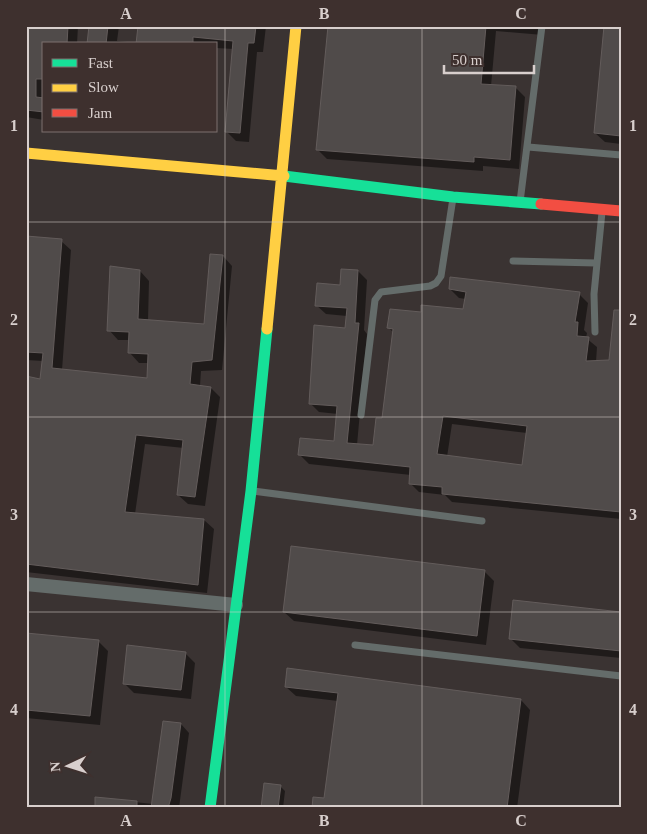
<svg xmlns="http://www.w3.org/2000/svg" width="647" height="834" viewBox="0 0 647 834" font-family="'Times New Roman',serif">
	<rect width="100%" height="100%" fill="#3a3332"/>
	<path fill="#0007" fill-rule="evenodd" d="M26 26H78L77 44H44V120L26 117Z
		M91 26H119L117 41 137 43 139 26H266L263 52H257L249 142 236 141 226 131 234 49 216 48V44H88Z
		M330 26H544L543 35 496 31 491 86 515 87 525 97 519 169 483 166V171L327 159 317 149Z
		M621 26V144L605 142 595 133Z
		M26 238 61 241 71 250 62 370 148 379 149 363H139L130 353V340H118L109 330 140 271 149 281 148 321 205 325 223 256 232 266 222 370 201 371 200 386 211 388 220 397 205 506 188 504 178 495 184 448 145 444 135 514 204 520 214 529 207 593 26 572V378L41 381 43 361 26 360Z
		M358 271 367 280 364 330 367 334 357 445 374 447 383 420 394 333 389 328 422 314 464 311 466 299 459 298 450 289 579 294 588 303 584 330 587 333 586 338 597 347 596 362 610 361 621 319V519L452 502 445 495 419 492 410 483 411 475 309 464 300 455 335 443 338 414 319 412 310 403 346 329 347 316 326 314 316 305ZM452 424 527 433 524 466 447 457Z
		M484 571 494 581 486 645 294 621 284 612Z
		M621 613V658L520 648 510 638Z
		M26 634 98 641 108 651 100 725 26 718Z
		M185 653 195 663 191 699 134 693 124 683Z
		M286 687 521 700 530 710 517 808H313L325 800 338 701 296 696Z
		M181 724 189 733 179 808H97V798L153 804Z
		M280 786 285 791 283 808H262Z"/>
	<path fill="#504b4a" stroke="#635c5b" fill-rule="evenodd" d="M26 26H68L67 44H44V79H36V97L44 98V112L26 110Z
		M89 26H108L106 44H87Z
		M138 26H256L254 43H248L240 133 225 132 233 41 193 37V44H136Z
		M328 26H486L481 84 516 86 510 160 474 157V162L316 150Z
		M604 26H621V136L594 133Z
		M26 236 62 239 52 368 147 378 148 354 128 353 129 332 107 331 110 266 140 270 138 319 204 324 210 254 223 255 212 360 192 362 190 384 211 387 195 497 177 495 183 440 136 435 125 512 204 519 198 585 26 564V376L40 379 43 353 26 352Z
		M341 269 358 270 355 323H359L347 443 373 445 376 418H382L393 329 387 328 390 309 421 312V305L463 309 466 292 449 289 450 277 580 292 575 322H578L577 336 589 337 586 361 609 360 614 310H621V512L442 494V487L409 484 410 467 298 455 300 438 334 441 337 406 309 404 314 325 345 328 347 308 315 306 317 283 340 285ZM443 416 527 426 522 465 437 454Z
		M291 546 485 570 477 636 283 612Z
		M513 600 621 612V651L509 639Z
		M26 633 99 640 90 716 26 710Z
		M127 645 186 652 181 690 123 684Z
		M287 668 521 699 507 808H312L313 797 324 798 338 693 285 687Z
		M163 721 181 723 171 798 168 808H151Z
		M264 783 281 785 278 808H261Z
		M95 797 137 801V808H95Z"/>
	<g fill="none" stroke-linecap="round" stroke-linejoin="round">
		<path stroke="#646c6a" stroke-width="7" d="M528 147 621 155
			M520 202 542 26
			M513 261 596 263
			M595 332 594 294 602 212
			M361 415 375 300 381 292 430 286 436 283 441 276 453 198
			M253 491 482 521
			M355 645 621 676"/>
		<path stroke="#646c6a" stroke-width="14" d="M26 584 236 605"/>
		<path stroke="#16e098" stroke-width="11" d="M284 176 453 197 541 204
			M210 808 251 491 267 329"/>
		<path stroke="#ffcf43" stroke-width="11" d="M26 153 284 176
			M267 329 296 26"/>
		<path stroke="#f24e42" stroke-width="11" d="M541 204 621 211"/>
	</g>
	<path fill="none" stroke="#d8cfcd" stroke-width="1" stroke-opacity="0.55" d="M225 26V808M422 26V808M26 222H621M26 417H621M26 612H621"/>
	<rect width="647" height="834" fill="none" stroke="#3e302e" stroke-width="55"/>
	<rect x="42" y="42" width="175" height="90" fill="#3e302e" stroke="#7c706e"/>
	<rect x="52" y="59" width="25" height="8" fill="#16e098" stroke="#7c706e"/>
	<text x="88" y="68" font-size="15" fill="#d8cfcd">Fast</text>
	<rect x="52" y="84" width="25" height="8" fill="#ffcf43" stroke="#7c706e"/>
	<text x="88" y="92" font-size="15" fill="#d8cfcd">Slow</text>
	<rect x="52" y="109" width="25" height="8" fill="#f24e42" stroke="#7c706e"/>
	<text x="88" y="118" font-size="15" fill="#d8cfcd">Jam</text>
	<g transform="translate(68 766) rotate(266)" stroke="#3e302e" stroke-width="4" paint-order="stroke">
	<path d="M0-4L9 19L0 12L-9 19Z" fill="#d8cfcd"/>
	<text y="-8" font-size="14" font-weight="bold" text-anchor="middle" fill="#d8cfcd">N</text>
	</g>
	<path d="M444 65v8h90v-8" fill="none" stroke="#d8cfcd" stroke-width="2.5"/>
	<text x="452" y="65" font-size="15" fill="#d8cfcd" stroke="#3e302e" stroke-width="4" paint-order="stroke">50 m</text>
	<rect x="28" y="28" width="592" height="778" fill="none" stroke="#d8cfcd" stroke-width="2"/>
	<g font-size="16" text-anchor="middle" font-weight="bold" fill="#d8cfcd">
		<text x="126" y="19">A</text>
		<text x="324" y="19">B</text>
		<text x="521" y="19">C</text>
		<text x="14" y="131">1</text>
		<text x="633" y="131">1</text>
		<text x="14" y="325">2</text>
		<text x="633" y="325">2</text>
		<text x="14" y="520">3</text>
		<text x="633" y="520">3</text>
		<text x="14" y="715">4</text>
		<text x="633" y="715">4</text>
		<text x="126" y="826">A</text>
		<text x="324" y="826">B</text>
		<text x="521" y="826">C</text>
	</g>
</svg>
